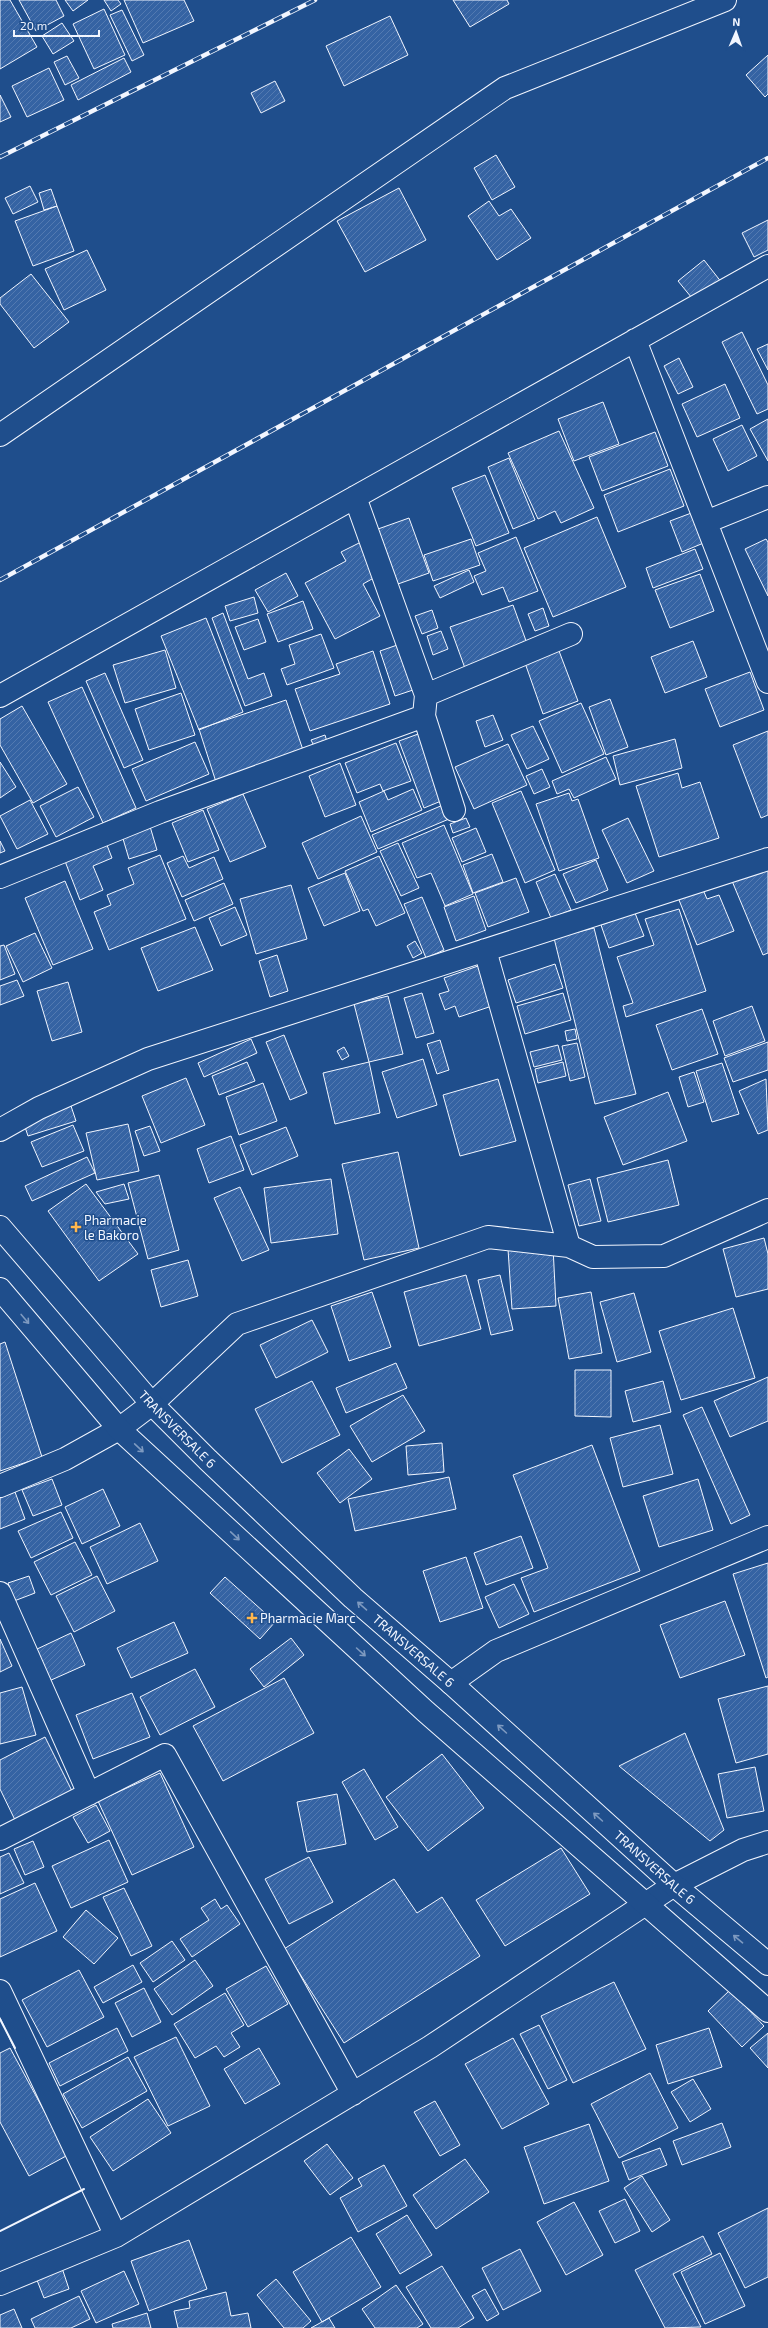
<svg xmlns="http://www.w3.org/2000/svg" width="768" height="2328" viewBox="0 0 768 2328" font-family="'Exo 2',sans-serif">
	<defs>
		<pattern id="building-hatch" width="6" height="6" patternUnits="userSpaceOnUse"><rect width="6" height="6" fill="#3563a3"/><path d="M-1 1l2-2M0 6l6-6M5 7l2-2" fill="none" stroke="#537ab1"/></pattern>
	</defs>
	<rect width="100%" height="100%" fill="#1f4e8c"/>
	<path fill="url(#building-hatch)" stroke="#f2f6ff" d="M0 0H10L37 47 0 69Z
		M19 0H56L64 16 36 31Z
		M65 0H88L73 11Z
		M104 0H118L121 4 111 11Z
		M124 0H184L194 21 143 43Z
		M453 0H507L509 4 470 27Z
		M104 9 125 55 94 69 73 24Z
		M122 10 144 55 132 61 110 15Z
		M390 16 408 55 344 86 326 46Z
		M62 23 74 41 53 54 42 36Z
		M768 55V94L765 97 746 75Z
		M67 56 79 78 65 85 54 62Z
		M124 58 131 72 78 100 71 85Z
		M49 68 64 100 27 117 12 86Z
		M275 81 285 101 261 113 251 93Z
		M0 95 11 117 0 122Z
		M496 155 515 187 492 200 474 168Z
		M30 186 38 202 13 214 5 198Z
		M399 188 426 240 365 272 337 221Z
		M51 189 57 206 44 210 39 193Z
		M489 201 499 216 511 209 531 238 497 260 468 216Z
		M57 206 74 251 33 266 15 221Z
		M768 220V250L754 257 742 233Z
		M87 250 106 290 64 310 45 269Z
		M704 260 722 283 696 303 678 281Z
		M31 274 69 322 34 348 0 304V298Z
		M742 332 768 385V409L757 414 722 342Z
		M768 344V370L757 349Z
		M679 358 693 387 678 394 664 366Z
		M725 384 740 418 697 437 682 404Z
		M603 402 619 444 574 461 558 419Z
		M768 419V461L750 429Z
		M742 425 757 456 728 471 713 439Z
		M559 431 594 508 561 523 555 511 538 519 508 453Z
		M655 432 668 466 602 491 589 457Z
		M509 458 535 520 513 529 488 467Z
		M670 469 684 506 618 532 604 495Z
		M485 475 509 533 476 546 452 488Z
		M694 512 706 542 682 552 670 521Z
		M597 517 626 587 553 617 524 548Z
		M409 518 429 573 398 584 378 529Z
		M516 537 538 591 509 602 503 587 482 595 474 576 486 571 478 553Z
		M471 539 480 565 433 581 424 555Z
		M766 539 768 542V596L745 549Z
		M361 542 379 575 363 584 380 616 335 639 305 583 346 561 341 552Z
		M695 549 703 569 653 588 646 568Z
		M469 570 474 582 440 598 434 586Z
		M286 573 298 596 268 612 255 590Z
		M700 574 714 611 670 628 655 590Z
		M254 597 258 613 230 621 225 606Z
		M303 601 313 629 278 642 267 614Z
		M513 605 529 649 466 671 450 627Z
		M543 608 549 626 535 631 528 614Z
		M432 610 438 628 422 634 415 616Z
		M223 613 248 679 264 673 272 696 245 706 212 618Z
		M206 618 243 712 199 730 161 636Z
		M258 619 266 642 244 650 235 627Z
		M441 631 448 649 433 655 427 636Z
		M321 634 334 668 287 685 281 669 295 664 289 645Z
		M693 641 707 677 665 693 651 657Z
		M403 643 419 688 395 696 380 651Z
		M165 650 176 688 125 703 113 665Z
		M373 651 390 704 310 731 295 689 340 674 336 664Z
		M559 651 578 701 543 714 525 663Z
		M750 672 764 710 720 727 705 689Z
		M105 673 143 760 124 768 86 681Z
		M82 687 136 808 103 823 48 702Z
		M181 693 195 735 149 750 135 709Z
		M610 699 628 747 606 755 589 707Z
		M286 700 304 753 216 782 199 729Z
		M581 703 604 754 562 773 539 721Z
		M22 706 67 784 33 803 0 745V719Z
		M493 715 503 740 485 747 476 721Z
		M533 726 549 759 527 769 511 735Z
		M768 731V815L761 818 733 745Z
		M421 733 446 799 424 808 399 741Z
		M325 735 328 745 316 750 311 740Z
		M675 739 682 768 620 785 613 756Z
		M195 742 209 774 146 801 132 769Z
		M396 743 411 781 383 791 380 784 357 793 345 763Z
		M508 744 527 785 474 809 455 767Z
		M606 757 616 779 574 798 569 789 557 794 552 781Z
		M0 762 16 787 0 798Z
		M340 763 356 805 325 817 309 776Z
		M542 769 550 787 534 794 526 776Z
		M678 773 682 788 700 782 719 838 659 857 636 786Z
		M78 787 94 817 56 837 40 806Z
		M413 789 422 810 371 832 359 802 384 791 388 800Z
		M521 791 555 870 525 883 492 803Z
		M569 793 572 801 578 799 599 858 559 871 536 804Z
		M243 794 266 847 230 862 207 809Z
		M30 800 48 834 17 849 0 816Z
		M443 805 449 819 378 849 372 835Z
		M203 810 219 850 188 862 172 823Z
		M361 816 377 852 318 879 302 843Z
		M466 818 470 827 453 833 450 824Z
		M628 818 654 871 627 883 602 830Z
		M149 823 157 850 129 859 121 832Z
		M444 825 473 894 445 906 431 873 417 878 402 843Z
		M476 828 486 852 462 862 452 838Z
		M105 840 112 858 93 866 103 890 80 900 63 856Z
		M0 841 5 851 0 853Z
		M398 843 419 888 401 896 380 851Z
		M492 854 503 882 473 893 463 865Z
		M160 855 186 919 109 950 94 912 111 905 107 895 134 884 128 868Z
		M183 856 189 868 214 857 223 879 182 897 167 863Z
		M379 856 405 913 376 926 368 909 363 911 345 871Z
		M596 860 608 890 576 903 563 874Z
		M768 866V953L763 955 732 881Z
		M345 873 360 911 324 926 308 888Z
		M555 874 571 910 551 918 536 882Z
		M516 878 529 912 488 927 475 893Z
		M65 881 93 949 53 965 25 898Z
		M224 883 233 904 194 921 185 900Z
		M291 885 307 939 256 954 240 899Z
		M701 885 707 899 719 895 734 931 697 945 677 895Z
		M474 896 486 930 456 941 444 907Z
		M422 897 444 950 426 958 404 904Z
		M235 907 247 935 221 946 209 918Z
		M679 909 706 991 626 1017 623 1006 633 1003 617 957 654 945 645 919Z
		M635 913 644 936 609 948 601 925Z
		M195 927 213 970 158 991 141 948Z
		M594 928 636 1094 595 1104 554 938Z
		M35 933 52 968 23 982 6 946Z
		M415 941 422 953 413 958 407 946Z
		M4 945 15 974 0 980V946Z
		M277 955 288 991 270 997 259 961Z
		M555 964 563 988 516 1003 508 980Z
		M478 966 492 1006 459 1017 455 1006 445 1010 439 994 449 991 444 978Z
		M17 980 24 996 0 1005V986Z
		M68 982 82 1032 52 1041 37 991Z
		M422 993 434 1033 416 1038 404 998Z
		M563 993 571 1020 525 1034 517 1006Z
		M388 996 403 1054 369 1062 354 1004Z
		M752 1006 765 1041 725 1056 713 1021Z
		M702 1009 718 1054 672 1070 656 1025Z
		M575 1029 577 1039 567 1041 565 1031Z
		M284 1035 307 1093 290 1100 266 1042Z
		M251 1039 257 1053 204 1077 198 1063Z
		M440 1040 449 1070 437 1074 427 1044Z
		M768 1042V1070L733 1082 724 1058Z
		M577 1043 585 1077 570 1081 562 1046Z
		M558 1045 562 1060 534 1067 530 1052Z
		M344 1047 349 1056 342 1060 337 1051Z
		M423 1059 437 1105 397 1118 382 1072Z
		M247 1062 255 1081 219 1095 212 1076Z
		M369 1062 380 1113 335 1124 323 1073Z
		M563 1062 566 1076 538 1083 535 1069Z
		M722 1063 739 1114 712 1122 696 1071Z
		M694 1072 704 1102 688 1107 679 1077Z
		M186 1078 205 1125 161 1143 142 1096Z
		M498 1079 516 1141 460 1156 443 1095Z
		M766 1079 768 1130 758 1134 739 1091Z
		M263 1083 277 1121 239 1135 226 1097Z
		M668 1092 687 1141 623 1165 604 1117Z
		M71 1106 76 1121 28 1136 23 1121Z
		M128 1124 139 1171 97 1180 86 1133Z
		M73 1125 84 1151 42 1167 31 1142Z
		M150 1126 160 1151 144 1156 135 1131Z
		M286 1127 298 1156 252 1175 240 1145Z
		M231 1136 244 1170 209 1183 197 1149Z
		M398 1152 419 1248 364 1260 342 1164Z
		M87 1157 95 1173 32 1201 25 1186Z
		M668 1160 679 1205 608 1222 597 1178Z
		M159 1175 179 1250 148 1259 128 1183Z
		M331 1179 338 1234 271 1243 264 1188Z
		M590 1179 601 1221 579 1226 568 1185Z
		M86 1184 138 1254 99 1281 48 1211Z
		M124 1184 129 1199 105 1204 96 1192Z
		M240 1187 269 1250 242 1261 214 1198Z
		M764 1238 768 1254V1289L736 1297 723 1249Z
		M553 1247 556 1306 512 1309 508 1249Z
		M188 1260 198 1296 161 1307 151 1270Z
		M466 1275 481 1329 419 1346 404 1292Z
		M500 1275 513 1330 491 1335 478 1280Z
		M372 1292 391 1347 349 1361 331 1306Z
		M591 1292 602 1353 569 1359 558 1298Z
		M634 1293 651 1352 617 1362 600 1302Z
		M733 1308 755 1378 681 1400 659 1331Z
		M312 1320 328 1352 276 1378 260 1345Z
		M5 1342 42 1457 0 1471V1344Z
		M396 1363 407 1388 346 1413 336 1388Z
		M575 1370H611V1417L575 1416Z
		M768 1377V1421L730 1437 714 1401Z
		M312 1381 340 1435 282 1463 255 1409Z
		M663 1381 671 1412 633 1422 625 1391Z
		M403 1395 425 1431 372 1462 350 1426Z
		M702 1407 750 1515 731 1524 683 1415Z
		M660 1425 673 1474 623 1487 610 1438Z
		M442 1443 444 1472 408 1475 406 1446Z
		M592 1445 640 1571 534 1612 521 1578 548 1568 513 1475Z
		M349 1449 372 1479 340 1503 317 1473Z
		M449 1477 456 1509 355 1531 348 1499Z
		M52 1479 62 1505 33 1516 22 1490Z
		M698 1479 713 1530 659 1547 643 1496Z
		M103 1489 120 1526 82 1544 65 1507Z
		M15 1492 25 1519 0 1529V1498Z
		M61 1512 73 1538 31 1558 18 1531Z
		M140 1523 158 1561 107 1584 90 1547Z
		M521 1536 533 1568 486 1585 474 1553Z
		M75 1542 92 1575 51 1595 34 1562Z
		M466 1557 483 1608 440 1622 423 1571Z
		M768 1563V1677L766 1678 733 1574Z
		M29 1576 35 1593 14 1601 8 1583Z
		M97 1576 115 1611 74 1632 56 1596Z
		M225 1577 275 1622 260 1639 210 1593Z
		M514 1584 529 1614 499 1628 485 1597Z
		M725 1601 745 1655 680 1678 660 1625Z
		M174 1622 188 1653 131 1678 117 1648Z
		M71 1633 85 1665 49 1681 35 1650Z
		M291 1638 304 1655 264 1687 250 1669Z
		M0 1639 12 1666 0 1672Z
		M195 1669 215 1707 160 1735 140 1697Z
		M284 1678 314 1733 223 1781 193 1726Z
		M768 1686V1754L736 1763 718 1699Z
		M22 1687 36 1735 0 1744V1693Z
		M132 1693 150 1737 93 1759 76 1715Z
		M685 1733 724 1830 710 1841 619 1766Z
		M45 1737 72 1791 15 1820 0 1789V1760Z
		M442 1754 484 1808 428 1851 386 1797Z
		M755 1767 764 1811 727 1818 718 1774Z
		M364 1769 398 1827 375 1840 342 1782Z
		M160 1773 194 1847 132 1875 98 1801Z
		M337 1794 346 1844 307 1852 297 1802Z
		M96 1805 110 1831 88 1843 73 1817Z
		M109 1840 128 1882 71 1908 52 1866Z
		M33 1841 44 1867 25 1875 14 1849Z
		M561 1848 590 1894 505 1946 476 1900Z
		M9 1853 24 1883 0 1894V1857Z
		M309 1857 333 1902 289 1924 265 1879Z
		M394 1879 417 1913 442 1897 480 1956 344 2043 284 1949Z
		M35 1883 57 1931 0 1957V1899Z
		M124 1888 152 1946 131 1956 103 1897Z
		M215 1899 221 1909 227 1905 240 1924 192 1957 180 1939 209 1920 201 1908Z
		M86 1910 118 1938 94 1964 63 1937Z
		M172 1941 185 1960 153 1982 140 1963Z
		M195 1960 213 1986 172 2015 154 1989Z
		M133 1965 142 1982 103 2003 94 1987Z
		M266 1966 288 2004 248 2027 226 1989Z
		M79 1970 104 2017 47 2047 22 2000Z
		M614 1982 646 2049 573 2083 541 2016Z
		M144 1988 161 2022 132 2037 115 2003Z
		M730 1990 764 2026 742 2047 708 2011Z
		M225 1993 244 2025 231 2033 240 2047 224 2057 216 2046 195 2058 174 2024Z
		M539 2025 567 2080 548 2089 520 2034Z
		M117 2028 128 2051 60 2086 49 2063Z
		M709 2028 722 2067 668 2084 656 2045Z
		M768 2033V2068L750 2048Z
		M176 2037 210 2106 168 2126 134 2057Z
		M513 2038 549 2104 502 2129 465 2064Z
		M10 2048 68 2155 29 2176 0 2122V2053Z
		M259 2048 280 2084 245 2104 224 2069Z
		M128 2057 147 2091 82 2128 63 2094Z
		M650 2073 678 2128 619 2158 591 2104Z
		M693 2079 711 2109 690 2122 671 2092Z
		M148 2099 171 2133 113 2171 90 2137Z
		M435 2101 460 2145 440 2156 414 2112Z
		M722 2123 731 2147 682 2165 673 2141Z
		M589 2124 609 2181 544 2204 524 2147Z
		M327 2144 353 2178 330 2195 304 2161Z
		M660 2148 667 2165 629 2180 622 2162Z
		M465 2159 489 2192 436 2229 413 2195Z
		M384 2165 407 2206 358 2232 340 2198 362 2186 358 2179Z
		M642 2176 670 2220 652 2232 624 2188Z
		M625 2199 640 2231 615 2243 599 2211Z
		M574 2202 603 2255 566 2275 537 2222Z
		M768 2208V2277L745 2288 718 2233Z
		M407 2215 432 2255 400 2274 376 2234Z
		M703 2236 712 2254 673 2274 701 2327 665 2328 635 2270Z
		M351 2237 381 2287 322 2322 293 2272Z
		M189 2240 207 2289 149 2311 131 2261Z
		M520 2249 541 2291 503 2310 482 2268Z
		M720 2253 745 2306 705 2324 681 2272Z
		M61 2265 69 2289 44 2298 35 2275Z
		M442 2266 474 2318 458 2328H431L406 2287Z
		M124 2271 139 2304 96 2323 81 2291Z
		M276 2279 311 2321 303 2328H284L257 2295Z
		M396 2285 423 2324 417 2328H375L362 2309Z
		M485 2289 499 2314 487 2321 472 2296Z
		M226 2292 231 2316 248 2313 251 2328H178L174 2311 190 2308 189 2301Z
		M79 2296 90 2319 71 2328H35L31 2319Z
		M14 2309 22 2328H0V2315Z
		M147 2313 151 2328H113L112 2324Z
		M329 2318 335 2328H311Z"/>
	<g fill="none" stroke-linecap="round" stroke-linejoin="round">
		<defs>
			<path id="minor" d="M635 340 768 682
				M0 435 505 88 725 0
				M355 497 426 695 424 716 454 810
				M706 522 768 497
				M426 695 571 634
				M0 696 768 266
				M0 877 160 812 424 716
				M485 950 569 1246
				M0 1130 39 1108 148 1059 768 859
				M0 1486 65 1459 119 1429 152 1404 237 1324 488 1237 569 1246 593 1257 664 1256 768 1210
				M0 1593 89 1794
				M451 1683 496 1651 768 1537
				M0 1839 165 1755 353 2094
				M0 1991 116 2236
				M0 2284 116 2236 430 2047 674 1885 743 1850 768 1842"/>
			<g id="secondary">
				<path id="s1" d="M0 1227 152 1404 208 1460 353 1598 451 1683 674 1885 768 1964"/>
				<path d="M0 1289 119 1429 425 1711 768 2011"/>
			</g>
		</defs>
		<use href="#minor" stroke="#f2f6ff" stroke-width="24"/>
		<use href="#secondary" stroke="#f2f6ff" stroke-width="24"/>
		<use href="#minor" stroke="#1f4e8c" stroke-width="22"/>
		<use href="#secondary" stroke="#1f4e8c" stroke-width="22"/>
		<defs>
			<path id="rail" d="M0 157 315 0
				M0 580 768 158"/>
		</defs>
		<use href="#rail" stroke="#f2f6ff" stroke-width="4.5"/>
		<use href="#rail" stroke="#1f4e8c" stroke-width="3" stroke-dasharray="9" stroke-linecap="butt"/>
		<path stroke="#f2f6ff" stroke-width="2" d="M0 2019 15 2048
			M0 2231 84 2189"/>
	</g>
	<defs><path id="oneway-shaft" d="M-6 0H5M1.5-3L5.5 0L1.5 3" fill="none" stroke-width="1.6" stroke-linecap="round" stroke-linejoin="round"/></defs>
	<g stroke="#7e9ac0">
		<use href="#oneway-shaft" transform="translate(25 1319) rotate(50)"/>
		<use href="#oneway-shaft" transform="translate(139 1448) rotate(43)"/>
		<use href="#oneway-shaft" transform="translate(235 1536) rotate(43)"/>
		<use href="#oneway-shaft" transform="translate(362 1606) rotate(-139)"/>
		<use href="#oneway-shaft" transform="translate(361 1652) rotate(42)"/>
		<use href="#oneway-shaft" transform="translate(502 1729) rotate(-138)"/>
		<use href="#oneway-shaft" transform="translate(598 1817) rotate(-138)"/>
		<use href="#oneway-shaft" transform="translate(738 1939) rotate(-140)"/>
	</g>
	<g fill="#ffb74d" stroke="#1f4e8c" stroke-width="1.5">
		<path d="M74 1221h4v4h4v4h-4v4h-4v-4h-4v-4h4z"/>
		<path d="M250 1612h4v4h4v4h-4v4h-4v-4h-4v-4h4z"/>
	</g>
	<g text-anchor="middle" stroke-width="3" stroke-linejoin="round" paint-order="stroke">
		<g font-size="13" fill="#f2f6ff" stroke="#1f4e8c" text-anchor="start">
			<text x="84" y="1225">Pharmacie<tspan x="84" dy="15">le Bakoro</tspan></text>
			<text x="260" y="1623">Pharmacie Marc</text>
		</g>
		<g font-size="13" fill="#f2f6ff" stroke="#1f4e8c">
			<text dy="5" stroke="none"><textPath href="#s1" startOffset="269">TRANSVERSALE 6</textPath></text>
			<text dy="5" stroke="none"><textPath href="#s1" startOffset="593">TRANSVERSALE 6</textPath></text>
			<text dy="5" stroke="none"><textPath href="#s1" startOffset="917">TRANSVERSALE 6</textPath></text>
		</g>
	</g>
	<g transform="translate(736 32) rotate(2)" stroke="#1f4e8c" stroke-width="3" paint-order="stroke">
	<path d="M0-3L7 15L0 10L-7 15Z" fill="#f2f6ff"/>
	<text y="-6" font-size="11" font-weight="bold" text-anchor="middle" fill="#f2f6ff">N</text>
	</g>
	<path d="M14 30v6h85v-6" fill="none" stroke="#f2f6ff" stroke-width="2"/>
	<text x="20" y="30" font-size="12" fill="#f2f6ff" stroke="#1f4e8c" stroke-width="3" paint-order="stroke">20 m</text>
</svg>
